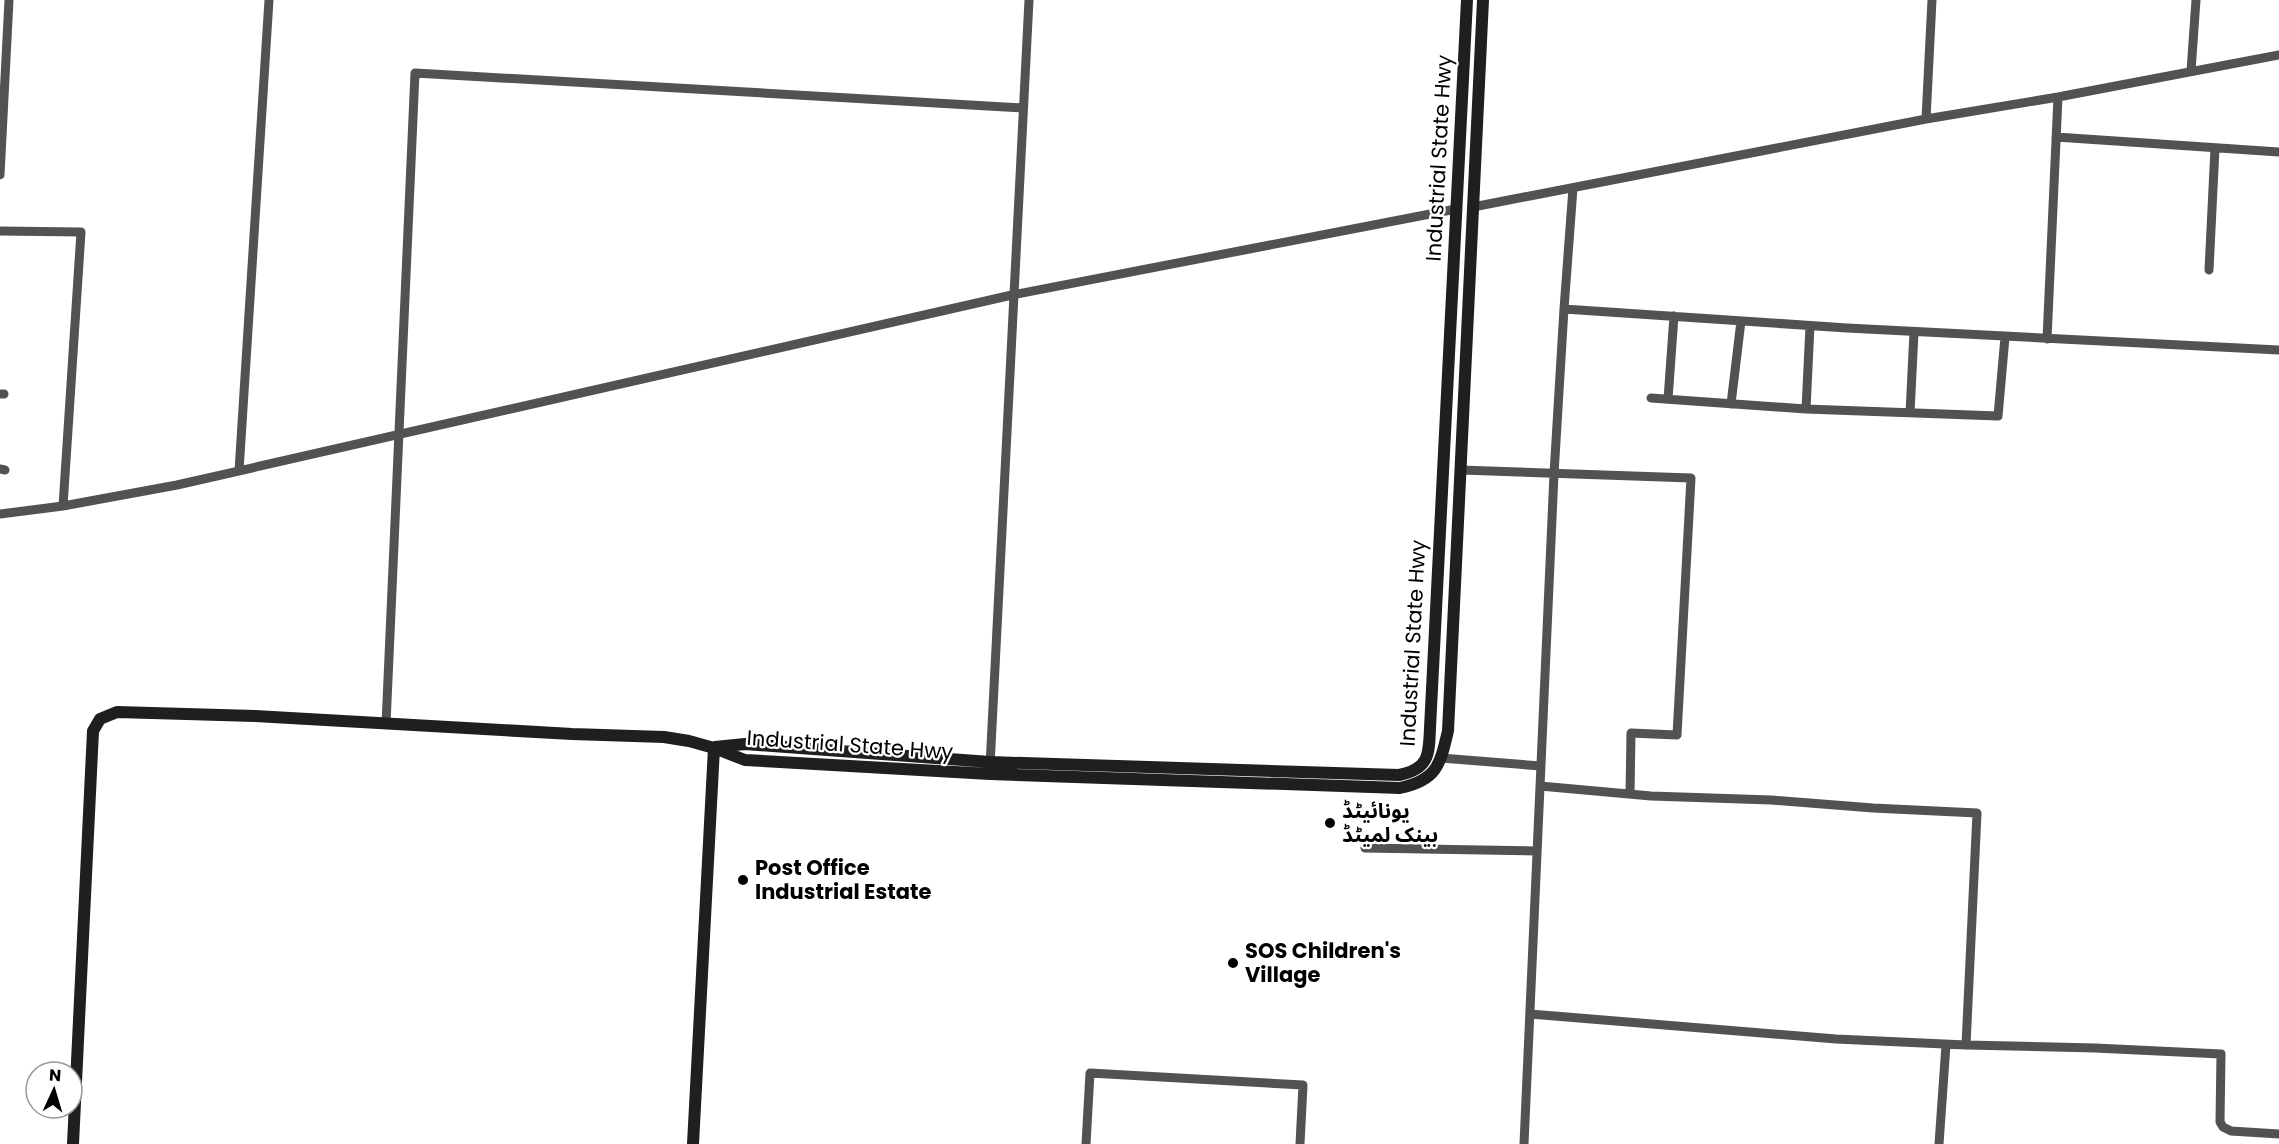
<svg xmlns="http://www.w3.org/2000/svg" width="2279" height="1144" viewBox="0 0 2279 1144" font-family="Poppins,'Noto Sans Arabic',sans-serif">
	<rect width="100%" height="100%" fill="#fff"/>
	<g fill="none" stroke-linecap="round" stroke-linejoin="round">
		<path stroke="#525252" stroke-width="9" d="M2191 71 2196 0
			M1926 119 1932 0
			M2056 137 2279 152
			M0 175 9 0
			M1573 188 1564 309 1847 328 2279 350
			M1473 207 1926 119 2058 97 2279 55
			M0 231 81 232 63 506
			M2209 270 2215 148
			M2047 339 2058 97
			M0 394H4
			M1651 398 1806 409 1998 416 2005 337
			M1668 399 1674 316
			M1731 404 1741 321
			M1806 409 1810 326
			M1910 413 1914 332
			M0 469 5 470
			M1461 470 1691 478 1677 735 1631 733 1630 794
			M239 471 269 0
			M0 514 63 506 177 485 1012 295 1456 209
			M386 724 415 73 1023 108
			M1441 758 1541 766
			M990 766 1029 0
			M1365 848 1537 851
			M1530 1014 1836 1039 1966 1045 1977 813 1873 808 1771 800 1651 796 1540 786
			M1966 1045 2095 1048 2221 1054 2220 1122 2223 1127 2231 1131 2279 1134
			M1086 1144 1090 1073 1303 1085 1300 1144
			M1524 1144 1554 474 1564 309
			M1939 1144 1946 1045"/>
		<path stroke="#1f1f1f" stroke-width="12" d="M715 747 745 744 990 762 1399 775C1429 769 1429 755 1430 728L1467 0
			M73 1144 93 731 100 719 117 712 255 716 572 734 664 737 689 741 714 748 745 760 990 774 1400 788C1437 780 1440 765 1448 731L1483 0
			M693 1144 714 748"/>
	</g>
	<g fill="#000" stroke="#fff" stroke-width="2">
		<circle cx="1330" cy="823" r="6"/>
		<circle cx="743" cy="880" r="6"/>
		<circle cx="1233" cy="963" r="6"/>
	</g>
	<g text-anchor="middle" stroke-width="4.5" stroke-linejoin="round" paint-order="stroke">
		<g font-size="21" fill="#000" stroke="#fff">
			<text transform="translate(1439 158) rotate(-87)" y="7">Industrial State Hwy</text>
			<text transform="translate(1413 643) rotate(-87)" y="7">Industrial State Hwy</text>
			<text transform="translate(850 745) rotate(4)" y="7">Industrial State Hwy</text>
		</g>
		<g font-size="21" font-weight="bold" fill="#000" stroke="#fff" text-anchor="start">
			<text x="1342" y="818">یونائیٹڈ<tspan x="1342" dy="24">بینک لمیٹڈ</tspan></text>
			<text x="755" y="875">Post Office<tspan x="755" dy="24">Industrial Estate</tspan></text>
			<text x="1245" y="958">SOS Children's<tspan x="1245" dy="24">Village</tspan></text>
		</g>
	</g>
	<g transform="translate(54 1090) rotate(4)"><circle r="28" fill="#ffffff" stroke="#999999" stroke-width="1.5"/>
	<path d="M0-4.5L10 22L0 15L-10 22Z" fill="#000000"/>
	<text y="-9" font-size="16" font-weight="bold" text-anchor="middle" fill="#000000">N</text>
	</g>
</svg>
